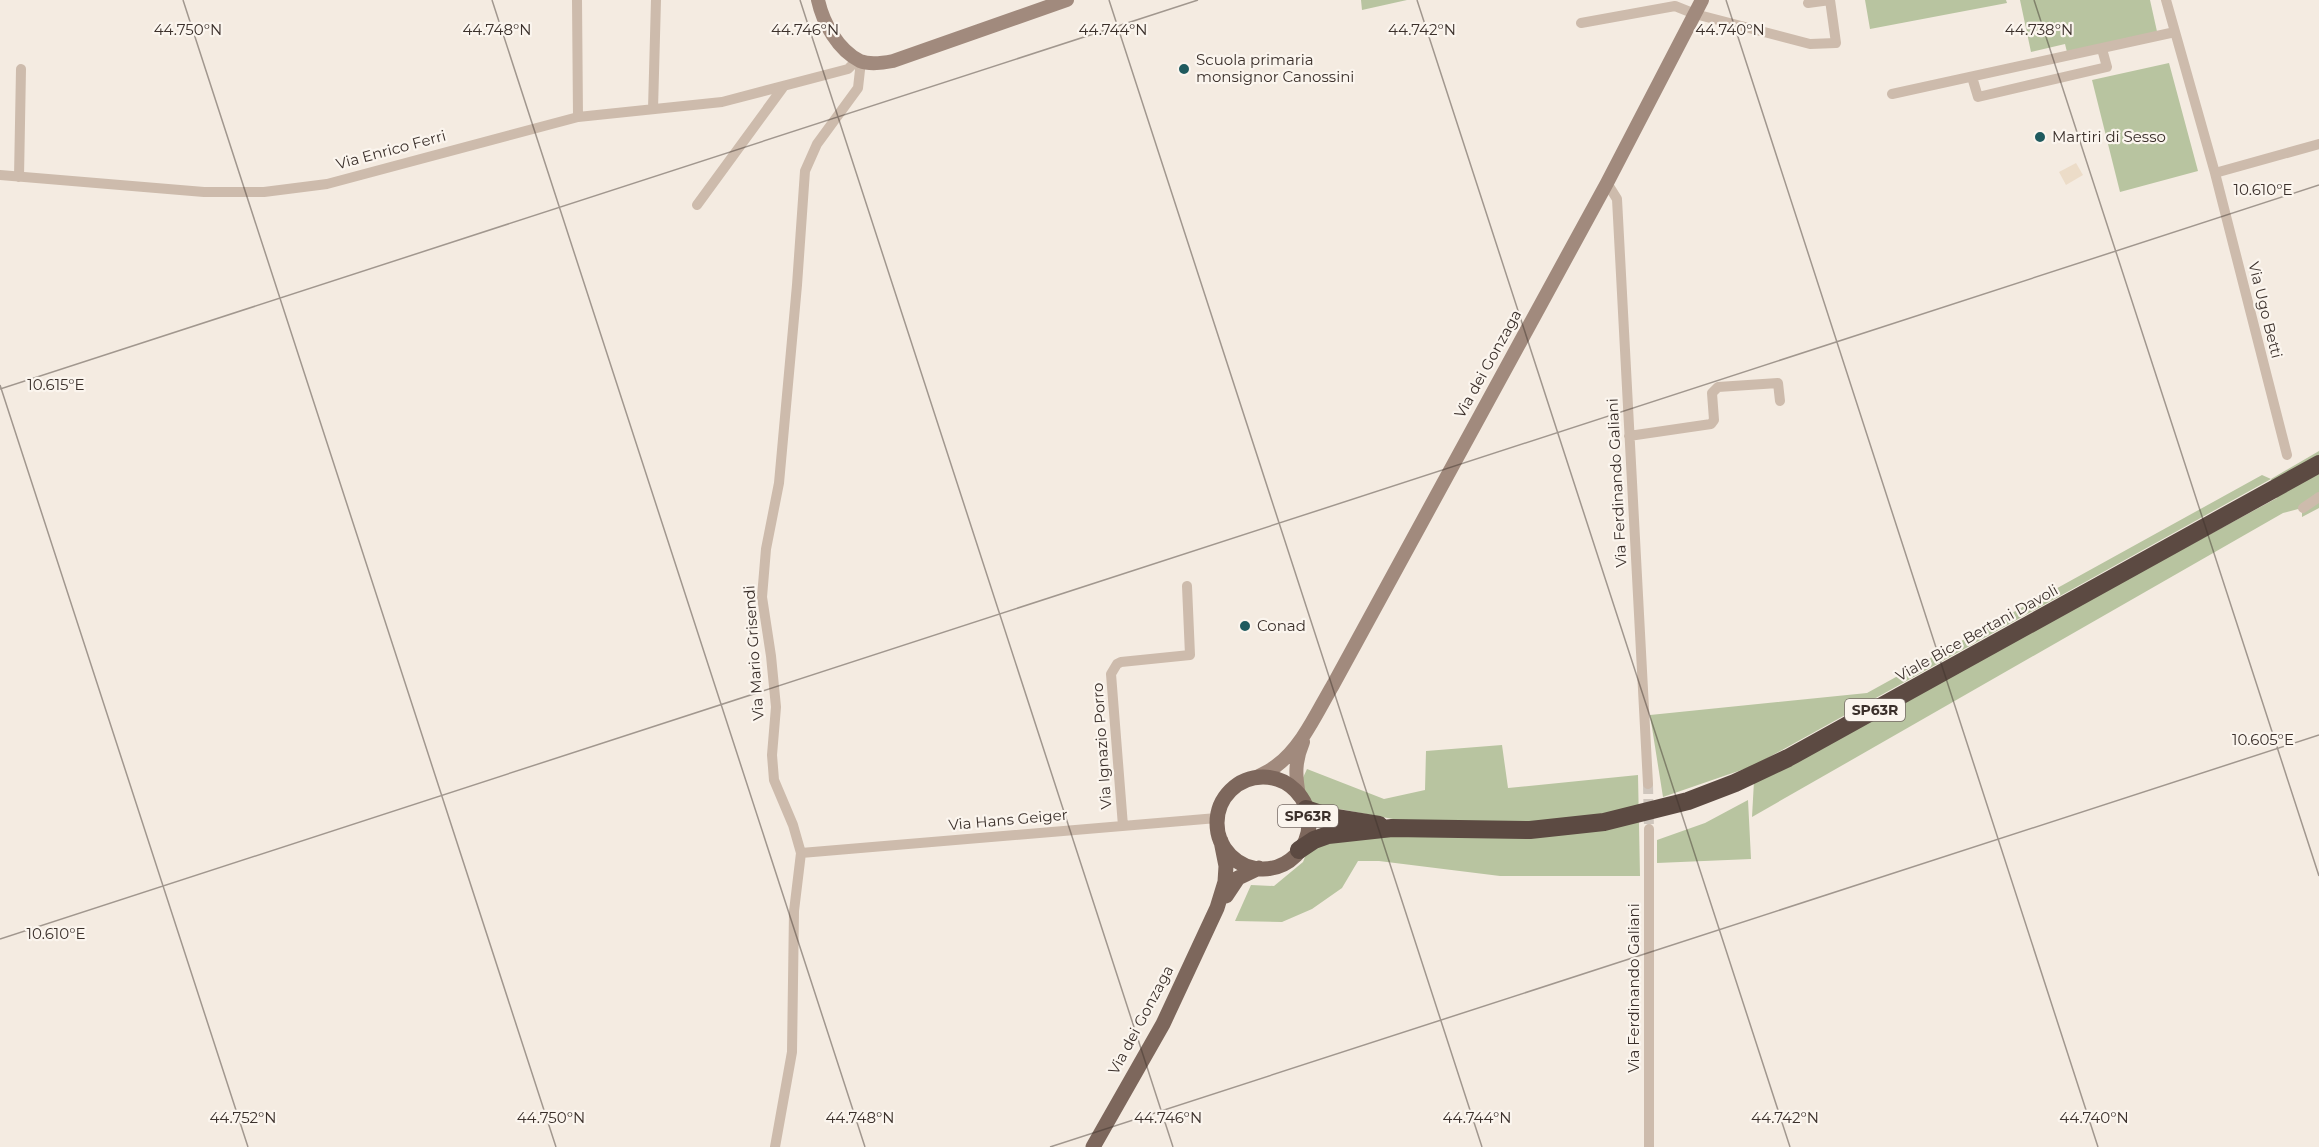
<svg xmlns="http://www.w3.org/2000/svg" width="2319" height="1147" viewBox="0 0 2319 1147" font-family="Montserrat,sans-serif">
	<rect width="100%" height="100%" fill="#f4ebe1"/>
	<path fill="#b8c4a0" d="M1361 0H1407L1362 10Z
		M1865 0H2006L2007 3 1870 29Z
		M2020 0H2150L2158 36 2068 56 2065 44 2031 52Z
		M2169 63 2198 171 2120 192 2092 80Z
		M2319 451V508L2302 517V508L2283 513 1752 817 1754 781 2277 498 2271 479 1753 766 1663 797 1650 715 1867 693 2262 475 2271 479Z
		M1502 745 1508 788 1638 775 1640 876H1500L1379 861H1358L1342 888 1312 909 1282 922 1235 921 1251 885 1274 886 1303 862 1308 849 1393 819 1307 803 1301 782 1307 769 1384 799 1425 790 1426 751Z
		M1748 800 1751 859 1657 863V840L1705 823Z"/>
	<path fill="#ecdcc8" d="M2076 163 2083 175 2066 185 2059 172Z"/>
	<g fill="none" stroke-linecap="round" stroke-linejoin="round">
		<path stroke="#cfc6bd" stroke-width="10" stroke-dasharray="10 5" stroke-linecap="butt" d="M1648 784 1649 829"/>
		<path stroke="#cdbbac" stroke-width="10" d="M577 0 578 117
			M2166 0 2215 173 2287 455
			M1581 23 1675 6 1695 14 1810 44 1836 43 1830 0 1808 3
			M1972 77 1978 97 2107 67 2102 49
			M1892 94 2175 32
			M653 109 656 0
			M2215 173 2319 144
			M0 175 204 192H264L327 184 578 117 722 102 848 69 858 59
			M19 177 21 69
			M1607 183 1617 199 1648 784
			M697 205 784 86
			M1629 436 1711 424 1714 420 1712 393 1718 387 1778 383 1780 401
			M2303 508 2319 497
			M1123 826 1111 674 1117 664 1121 662 1190 655 1187 586
			M1649 829V1147
			M801 853 1217 818
			M775 1147 792 1052 794 911 801 853 793 825 774 780 772 755 776 707 771 656 762 597 766 549 779 483 797 285 805 171 817 144 858 88 861 61"/>
		<path stroke="#a18a7d" stroke-width="14" d="M818 0C823 23 838 50 860 61 870 65 883 63 893 61L1067 0
			M1255 778C1262 774 1270 771 1276 766 1302 747 1317 712 1333 685L1607 183 1702 0
			M1299 795C1295 775 1295 761 1303 742"/>
		<path stroke="#7d675c" stroke-width="15" d="M1217 823a46 46 0 1 1 92 0a46 46 0 1 1-92 0Z
			M1226 896 1238 878 1259 868
			M1093 1147 1163 1024 1217 908 1225 882 1226 866 1221 841"/>
		<path stroke="#5c4a42" stroke-width="18" d="M1306 809 1330 817 1379 825
			M1299 850 1314 840 1328 835 1392 828 1530 830 1604 822 1688 801 1735 783 1788 758 2319 464"/>
	</g>
	<path fill="none" stroke="#3b302b" stroke-width="1.5" stroke-opacity="0.45" d="M183 0 556 1147M492 0 865 1147M800 0 1173 1147M1109 0 1482 1147M1417 0 1790 1147M1726 0 2098 1147M2034 0 2319 876M0 385 248 1147M0 389 1198 0M0 939 2319 185M1050 1147 2319 735"/>
	<g fill="#1f5a5e" stroke="#fbf5ee" stroke-width="2">
		<circle cx="1184" cy="69" r="6"/>
		<circle cx="2040" cy="137" r="6"/>
		<circle cx="1245" cy="626" r="6"/>
	</g>
	<g text-anchor="middle" stroke-width="4.5" stroke-linejoin="round" paint-order="stroke">
		<g fill="#fbf5ee" stroke="#756b66" stroke-width="1.5">
			<rect x="1845" y="699" width="60" height="22" rx="4.5"/>
			<rect x="1278" y="805" width="60" height="22" rx="4.5"/>
		</g>
		<g font-size="14" font-weight="bold" fill="#3b302b">
			<text x="1875" y="715">SP63R</text>
			<text x="1308" y="821">SP63R</text>
		</g>
		<g font-size="15" fill="#3b302b" stroke="#fbf5ee" text-anchor="start">
			<text x="1196" y="65">Scuola primaria<tspan x="1196" dy="17">monsignor Canossini</tspan></text>
			<text x="2052" y="142">Martiri di Sesso</text>
			<text x="1257" y="631">Conad</text>
		</g>
		<g font-size="15" fill="#3b302b" stroke="#fbf5ee">
			<text transform="translate(391 150) rotate(-15)" y="5">Via Enrico Ferri</text>
			<text transform="translate(2265 310) rotate(76)" y="5">Via Ugo Betti</text>
			<text transform="translate(1488 364) rotate(-61)" y="5">Via dei Gonzaga</text>
			<text transform="translate(1617 483) rotate(-93)" y="5">Via Ferdinando Galiani</text>
			<text transform="translate(1977 633) rotate(-29)" y="5">Viale Bice Bertani Davoli</text>
			<text transform="translate(754 653) rotate(-94)" y="5">Via Mario Grisendi</text>
			<text transform="translate(1102 746) rotate(-94)" y="5">Via Ignazio Porro</text>
			<text transform="translate(1008 820) rotate(-5)" y="5">Via Hans Geiger</text>
			<text transform="translate(1634 988) rotate(-90)" y="5">Via Ferdinando Galiani</text>
			<text transform="translate(1141 1020) rotate(-62)" y="5">Via dei Gonzaga</text>
		</g>
	</g>
	<g font-size="15" text-anchor="middle" fill="#3b302b" stroke="#fbf5ee" stroke-width="4.5" stroke-linejoin="round" paint-order="stroke">
		<text x="188" y="35">44.750°N</text>
		<text x="497" y="35">44.748°N</text>
		<text x="805" y="35">44.746°N</text>
		<text x="1113" y="35">44.744°N</text>
		<text x="1422" y="35">44.742°N</text>
		<text x="1730" y="35">44.740°N</text>
		<text x="2039" y="35">44.738°N</text>
		<text x="2263" y="195">10.610°E</text>
		<text x="56" y="390">10.615°E</text>
		<text x="2263" y="745">10.605°E</text>
		<text x="56" y="939">10.610°E</text>
		<text x="1168" y="1123">44.746°N</text>
		<text x="2094" y="1123">44.740°N</text>
		<text x="243" y="1123">44.752°N</text>
		<text x="551" y="1123">44.750°N</text>
		<text x="860" y="1123">44.748°N</text>
		<text x="1477" y="1123">44.744°N</text>
		<text x="1785" y="1123">44.742°N</text>
	</g>
</svg>
